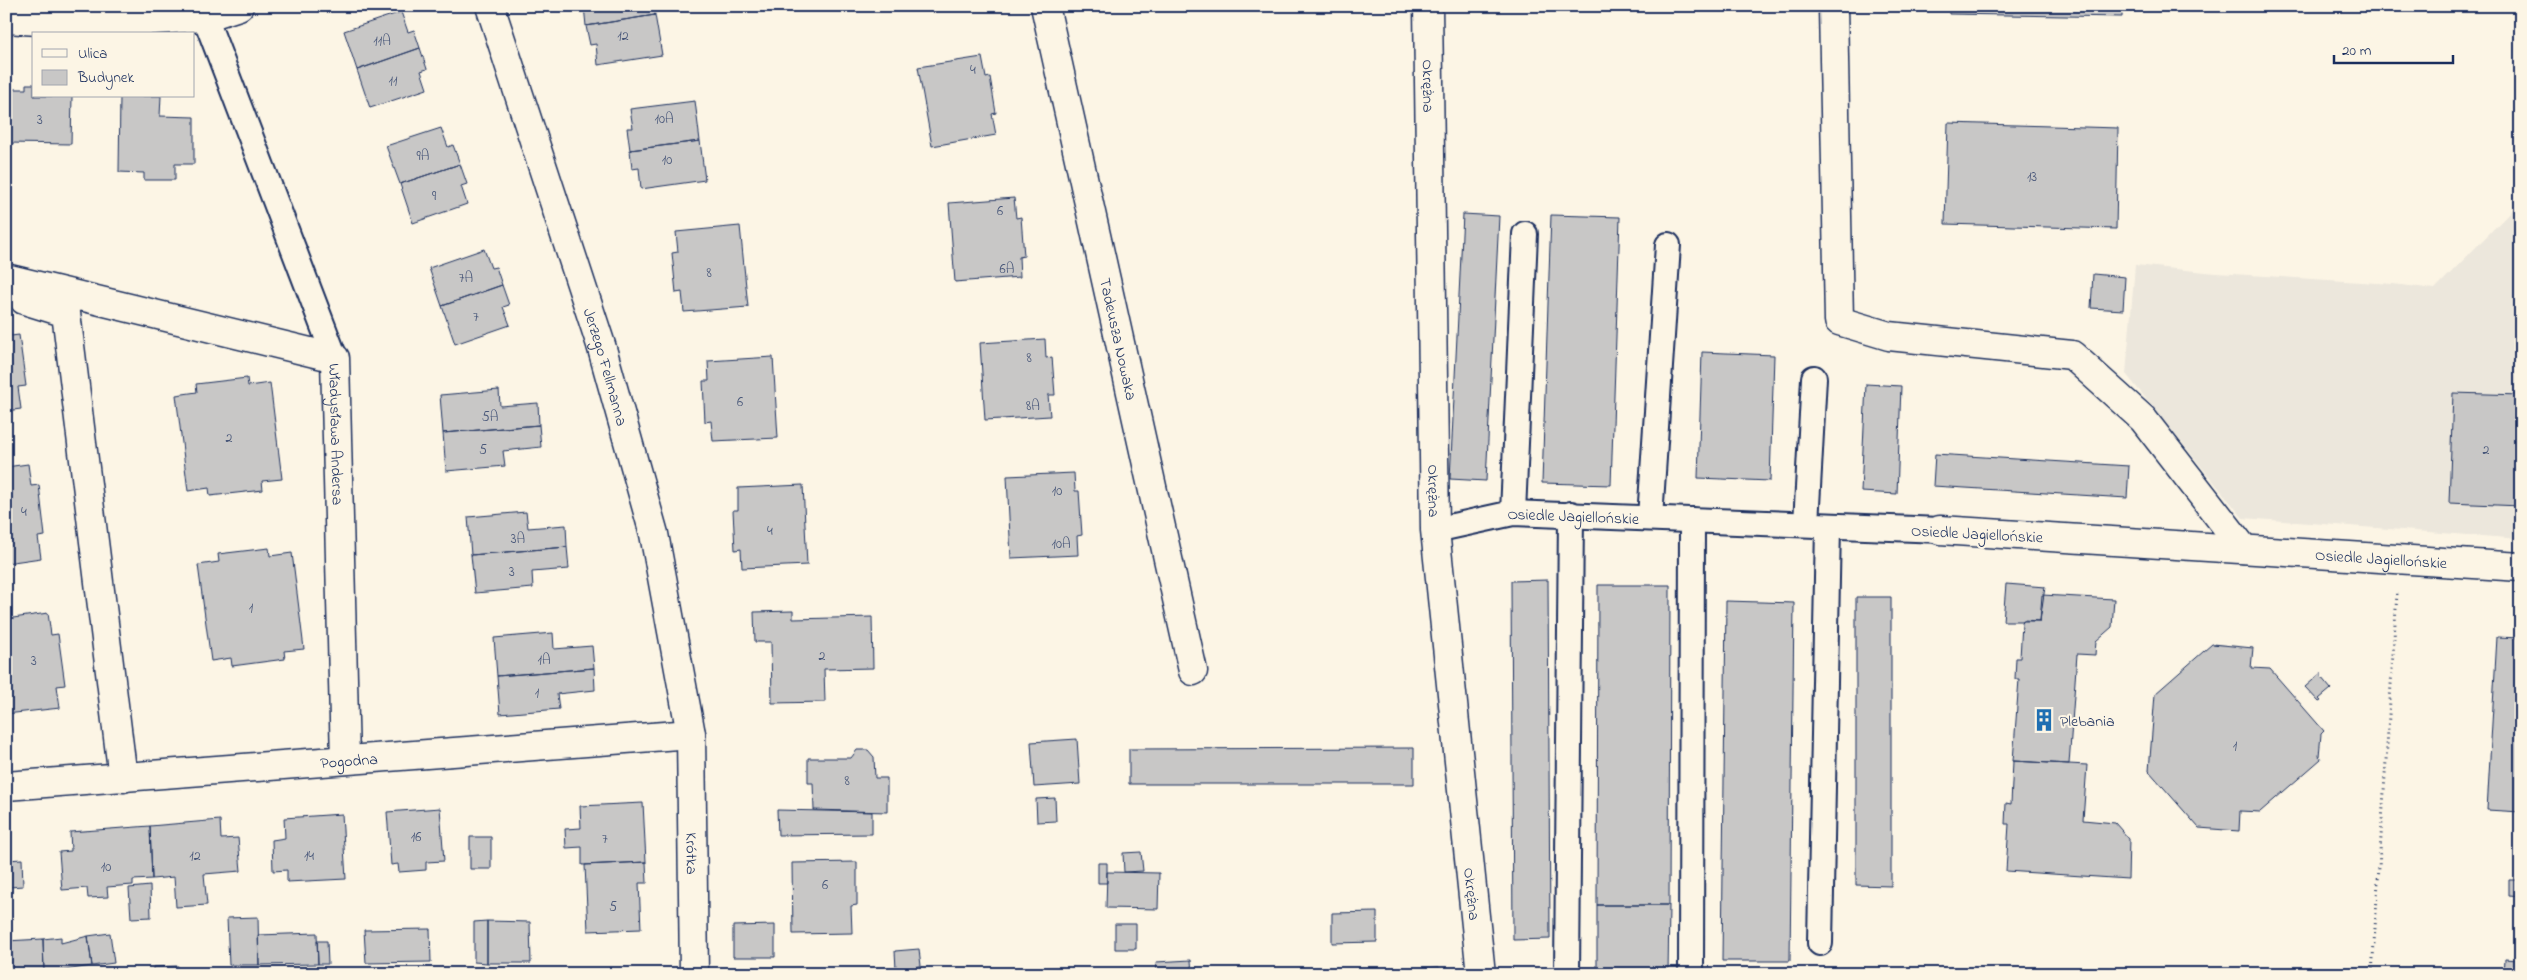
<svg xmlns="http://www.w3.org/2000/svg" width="2527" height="980" viewBox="0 0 2527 980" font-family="'Indie Flower',sans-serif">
	<rect width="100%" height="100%" fill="#fcf5e5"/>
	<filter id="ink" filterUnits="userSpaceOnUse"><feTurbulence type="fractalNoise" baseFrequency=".02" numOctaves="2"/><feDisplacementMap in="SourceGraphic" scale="10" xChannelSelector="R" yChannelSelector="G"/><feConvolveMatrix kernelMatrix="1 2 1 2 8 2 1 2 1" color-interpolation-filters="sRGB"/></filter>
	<g filter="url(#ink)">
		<path fill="#ece7dc" d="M2521 201V539L2243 518 2126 374 2135 265 2216 273 2393 284 2435 289Z"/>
		<path fill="#c8c7c6" stroke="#1b2f5e" d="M584 6H654L655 15 586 26Z
			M904 6H929L905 10Z
			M1949 6H2122V17L1949 14Z
			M401 12 408 32 414 30 420 48 357 70 344 31Z
			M655 15 662 55 598 65 596 44 590 45 586 26Z
			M420 48 427 69 421 71 427 89 370 108 357 70Z
			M982 57 986 78 990 77 996 113 992 114 996 135 932 146 918 67Z
			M26 84H34V96H72L71 144 8 143 9 89H26Z
			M120 96H161L160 116 194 117V164H175V180H144V173L119 172Z
			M695 101 700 141 630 150 627 128H633L630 109Z
			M1948 123 2118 128 2116 229 1945 224Z
			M441 128 448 147 453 145 460 164 400 184 386 146Z
			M700 141 705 180 641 189 639 168 632 169 630 150Z
			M460 164 467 184 461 186 467 204 413 223 400 184Z
			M1014 198 1016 218 1021 217 1024 256 1019 257 1020 277 955 282 949 203Z
			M1463 214 1499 216 1486 481 1450 479Z
			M1551 215 1620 217 1611 485 1542 483Z
			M740 226 748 307 684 312 682 292 676 293 672 253 678 252 676 232Z
			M484 249 491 268 496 267 502 285 442 306 429 268Z
			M2093 274 2125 277 2123 310 2091 308Z
			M502 285 509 305 503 307 510 325 455 344 442 306Z
			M6 315H9L11 336 19 335 26 386 18 387 21 409 6 411Z
			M1045 339 1046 358 1052 357 1055 395H1048L1050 416 985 420 980 343Z
			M1702 352 1774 355 1770 481 1698 478Z
			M773 357 778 438 713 441 711 421 705 422 703 381H709L708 361Z
			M247 378 248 386 270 383 282 479 262 481 263 490 210 496 209 488 188 491 176 395 197 392 196 384Z
			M1866 384 1901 386 1897 494 1861 492Z
			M499 390 500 406 538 403 539 425 443 433 440 395Z
			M2453 393 2521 395V506L2449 503Z
			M539 425 541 447 503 451 505 466 446 471 443 433Z
			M1935 454 2129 466 2127 498 1933 486Z
			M28 464 31 486 39 485 45 536 38 537 41 558 6 563V467Z
			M1074 473 1075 491H1079L1082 535 1077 536 1078 555 1011 558 1007 476Z
			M803 485 807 565 742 568 741 549 735 550 733 510H738V488Z
			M526 512 528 528 566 525 567 547 471 555 468 517Z
			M567 547 569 569 532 572 533 588 475 593 471 555Z
			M269 548 270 556 292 553 304 649 284 651 285 659 232 666 231 658 211 661 198 565 219 562 218 554Z
			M1548 580 1550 939 1513 940 1511 581Z
			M2006 584 2045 587 2040 621H2003Z
			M1598 585H1670L1669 905H1597Z
			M2042 595 2114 599 2112 627 2096 641 2095 655 2077 654 2069 764 2013 761 2019 679H2015L2016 658H2020L2022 623 2023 620 2040 621Z
			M1856 597H1891V886L1856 885Z
			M1726 601 1794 603 1790 961H1722Z
			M793 611V619L872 617 873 668 824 669 825 702 772 703 771 642H755L754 612Z
			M48 613 51 635 58 634 65 685 57 686 60 708 6 714V619Z
			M553 633 554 649 592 646 594 668 497 676 494 638Z
			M2497 637 2521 638V812L2487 810Z
			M2212 644 2253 648 2251 668 2270 669 2324 731 2321 734 2319 756 2321 759 2260 812 2240 811 2239 831 2199 828 2149 771 2155 694Z
			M594 668 595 690 557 694 559 709 500 714 497 676Z
			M2321 673V677L2331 689 2319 699 2321 701 2319 702 2305 687Z
			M1077 739 1080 784 1034 787 1031 742Z
			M1414 748V784H1129V749Z
			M857 750H868L874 757 875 778H887V812L814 810 813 783H808V758H851Z
			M2013 761 2087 765 2083 820 2115 823 2129 839 2128 879 2006 871 2009 824H2005L2006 803 2011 804Z
			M1055 798 1056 821 1037 822 1036 799Z
			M643 803 646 862 582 865V847L566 848 565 829 581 828 580 806Z
			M440 808 444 861 426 862V870L399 872 398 864 391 865 387 812Z
			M777 810 872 812V834L778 835Z
			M342 814 346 879 287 882V870L273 871 272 840 285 838 284 818Z
			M220 820 221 839 238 838 241 871 204 874 207 905 176 907 174 877 152 879 150 826Z
			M150 826 152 879 133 880V885L107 887 108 897 88 898 87 888 62 890 59 852 71 851 70 832Z
			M470 837H491V869H470Z
			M6 852 7 860 22 859 23 886 9 887 10 898H6Z
			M1141 852 1143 871 1124 872 1123 853Z
			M646 862 647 883H639L641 929 588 931 585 865Z
			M857 862V905L851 906 852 933 793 934 792 863Z
			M1098 863H1107V883H1098Z
			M1107 872 1159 873 1158 909 1106 908Z
			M2509 880H2521V896L2509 895Z
			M150 886 151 917 131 918 129 888Z
			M1597 905H1669L1668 974H1597Z
			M1377 912V942L1332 943V913Z
			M258 917 259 965H229L227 918Z
			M487 921 530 922 531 963H487Z
			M487 921V963L474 962V922Z
			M1115 924H1136V949H1115Z
			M775 925V957H733V926Z
			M430 929 431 962 366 963 364 930Z
			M110 933 114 963 92 966 88 936Z
			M317 933 318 964 259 965 258 935Z
			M88 936 92 966 44 973 43 939 61 937V943Z
			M43 939 44 973 6 974V941Z
			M317 941H327L328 964H318Z
			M919 949 921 966 896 969 895 951Z
			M2518 957H2521V974H2504L2505 959 2518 960Z
			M1191 960 1192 974H1157L1156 962Z
			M178 966V974H153V967Z
			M1058 967V974H1033V968Z
			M1439 967V974H1377V971Z"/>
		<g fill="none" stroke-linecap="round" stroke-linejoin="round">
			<defs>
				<g id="lane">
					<path d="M205 17 335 358"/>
					<path d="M1513 513 1525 234"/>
					<path d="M1650 518 1668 245"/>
					<path d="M1806 524 1814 378"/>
					<path id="s1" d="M1435 530 1513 513 1940 530"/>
					<path d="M1820 943 1828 526"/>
					<path d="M1567 974 1571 514"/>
					<path d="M1691 974 1692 520"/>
				</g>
				<g id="street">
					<path id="s2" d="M490 6 601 345 654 534 691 734 694 974"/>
					<path id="s3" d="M1045 6 1193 671"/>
					<path id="s4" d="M1428 6 1435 530 1481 974"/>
					<path d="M1833 6 1839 321 1889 336 2072 355 2143 419 2244 549"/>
					<path d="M6 19 87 24 205 17 239 6"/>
					<path id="s5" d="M6 278 335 358 345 760"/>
					<path d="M24 300 66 313 123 778"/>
					<path id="s6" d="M1940 530 2521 567"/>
					<path id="s7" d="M6 786 691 734"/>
				</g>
			</defs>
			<use href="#lane" stroke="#1b2f5e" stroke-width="28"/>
			<use href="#street" stroke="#1b2f5e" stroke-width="31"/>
			<path stroke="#1b2f5e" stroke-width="3" stroke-dasharray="1 4" stroke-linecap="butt" d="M2372 974 2397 593"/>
			<use href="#lane" stroke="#fcf5e5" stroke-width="24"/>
			<use href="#street" stroke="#fcf5e5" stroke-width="28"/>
		</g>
	</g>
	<defs>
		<symbol id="building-bare" viewBox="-9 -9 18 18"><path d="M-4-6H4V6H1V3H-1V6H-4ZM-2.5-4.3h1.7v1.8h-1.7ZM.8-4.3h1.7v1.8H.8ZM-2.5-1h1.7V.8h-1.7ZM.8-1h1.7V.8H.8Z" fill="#1f6fb2" stroke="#fcf5e5" stroke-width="2.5" paint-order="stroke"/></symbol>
	</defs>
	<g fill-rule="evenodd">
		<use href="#building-bare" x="2028" y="704" width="32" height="32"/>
	</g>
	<g text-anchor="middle" stroke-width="4" stroke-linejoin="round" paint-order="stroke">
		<g font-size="14" fill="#465578">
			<text x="623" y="40">12</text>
			<text x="382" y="45">11A</text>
			<text x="973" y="74">4</text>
			<text x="393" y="85">11</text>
			<text x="664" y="123">10A</text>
			<text x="40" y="124">3</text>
			<text x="423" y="160">9A</text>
			<text x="667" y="164">10</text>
			<text x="2032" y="181">13</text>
			<text x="434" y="200">9</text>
			<text x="1000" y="215">6</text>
			<text x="1007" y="273">6A</text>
			<text x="709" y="277">8</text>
			<text x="466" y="282">7A</text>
			<text x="476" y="321">7</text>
			<text x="1029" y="362">8</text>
			<text x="740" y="406">6</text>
			<text x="1033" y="410">8A</text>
			<text x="490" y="421">5A</text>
			<text x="229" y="442">2</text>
			<text x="483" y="454">5</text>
			<text x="2486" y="454">2</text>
			<text x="1057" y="495">10</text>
			<text x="24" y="516">4</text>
			<text x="770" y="535">4</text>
			<text x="518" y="543">3A</text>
			<text x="1061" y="548">10A</text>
			<text x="512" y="576">3</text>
			<text x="251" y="612">1</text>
			<text x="822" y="660">2</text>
			<text x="544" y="664">1A</text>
			<text x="34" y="665">3</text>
			<text x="537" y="697">1</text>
			<text x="2235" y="750">1</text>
			<text x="847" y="785">8</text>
			<text x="416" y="841">16</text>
			<text x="605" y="843">7</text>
			<text x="195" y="860">12</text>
			<text x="309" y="860">14</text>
			<text x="106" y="871">10</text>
			<text x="825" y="889">6</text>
			<text x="613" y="911">5</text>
		</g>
		<g font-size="16" fill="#1b2f5e" stroke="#fcf5e5">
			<text dy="6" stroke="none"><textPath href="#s4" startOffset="80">Okrężna</textPath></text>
			<text dy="6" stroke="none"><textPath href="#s3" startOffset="341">Tadeusza Nowaka</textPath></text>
			<text dy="6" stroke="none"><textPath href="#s2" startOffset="379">Jerzego Fellmanna</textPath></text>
			<text dy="6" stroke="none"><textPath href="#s5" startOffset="415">Władysława Andersa</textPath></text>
			<text dy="6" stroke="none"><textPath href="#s4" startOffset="485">Okrężna</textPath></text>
			<text dy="6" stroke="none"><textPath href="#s1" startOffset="140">Osiedle Jagiellońskie</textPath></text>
			<text transform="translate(1977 533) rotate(3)" y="6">Osiedle Jagiellońskie</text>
			<text dy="6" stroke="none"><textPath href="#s6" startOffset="442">Osiedle Jagiellońskie</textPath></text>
			<text dy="6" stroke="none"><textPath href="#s7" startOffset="344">Pogodna</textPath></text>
			<text dy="6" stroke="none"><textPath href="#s2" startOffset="876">Krótka</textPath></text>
			<text dy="6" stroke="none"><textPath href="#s4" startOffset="890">Okrężna</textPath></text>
		</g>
		<g font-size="16" fill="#1b2f5e" stroke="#fcf5e5" text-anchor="start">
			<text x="2060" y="726">Plebania</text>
		</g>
	</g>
	<rect width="2527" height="980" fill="none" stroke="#fcf5e5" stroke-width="25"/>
	<rect x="12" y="12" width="2502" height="955" fill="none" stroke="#1b2f5e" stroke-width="2" filter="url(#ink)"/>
	<rect x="32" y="32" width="162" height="65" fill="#fcf5e5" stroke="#a2a6af"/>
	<rect x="42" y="49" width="25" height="8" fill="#fcf5e5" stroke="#a2a6af"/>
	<text x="78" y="58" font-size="15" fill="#1b2f5e">Ulica</text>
	<rect x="42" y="70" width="25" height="15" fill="#c8c7c6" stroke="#a2a6af"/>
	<text x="78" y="82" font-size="15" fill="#1b2f5e">Budynek</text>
	<path d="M2334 55v8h119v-8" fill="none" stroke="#1b2f5e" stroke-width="2.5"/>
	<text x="2342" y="55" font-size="15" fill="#1b2f5e" stroke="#fcf5e5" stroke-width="4" paint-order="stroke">20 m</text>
</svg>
